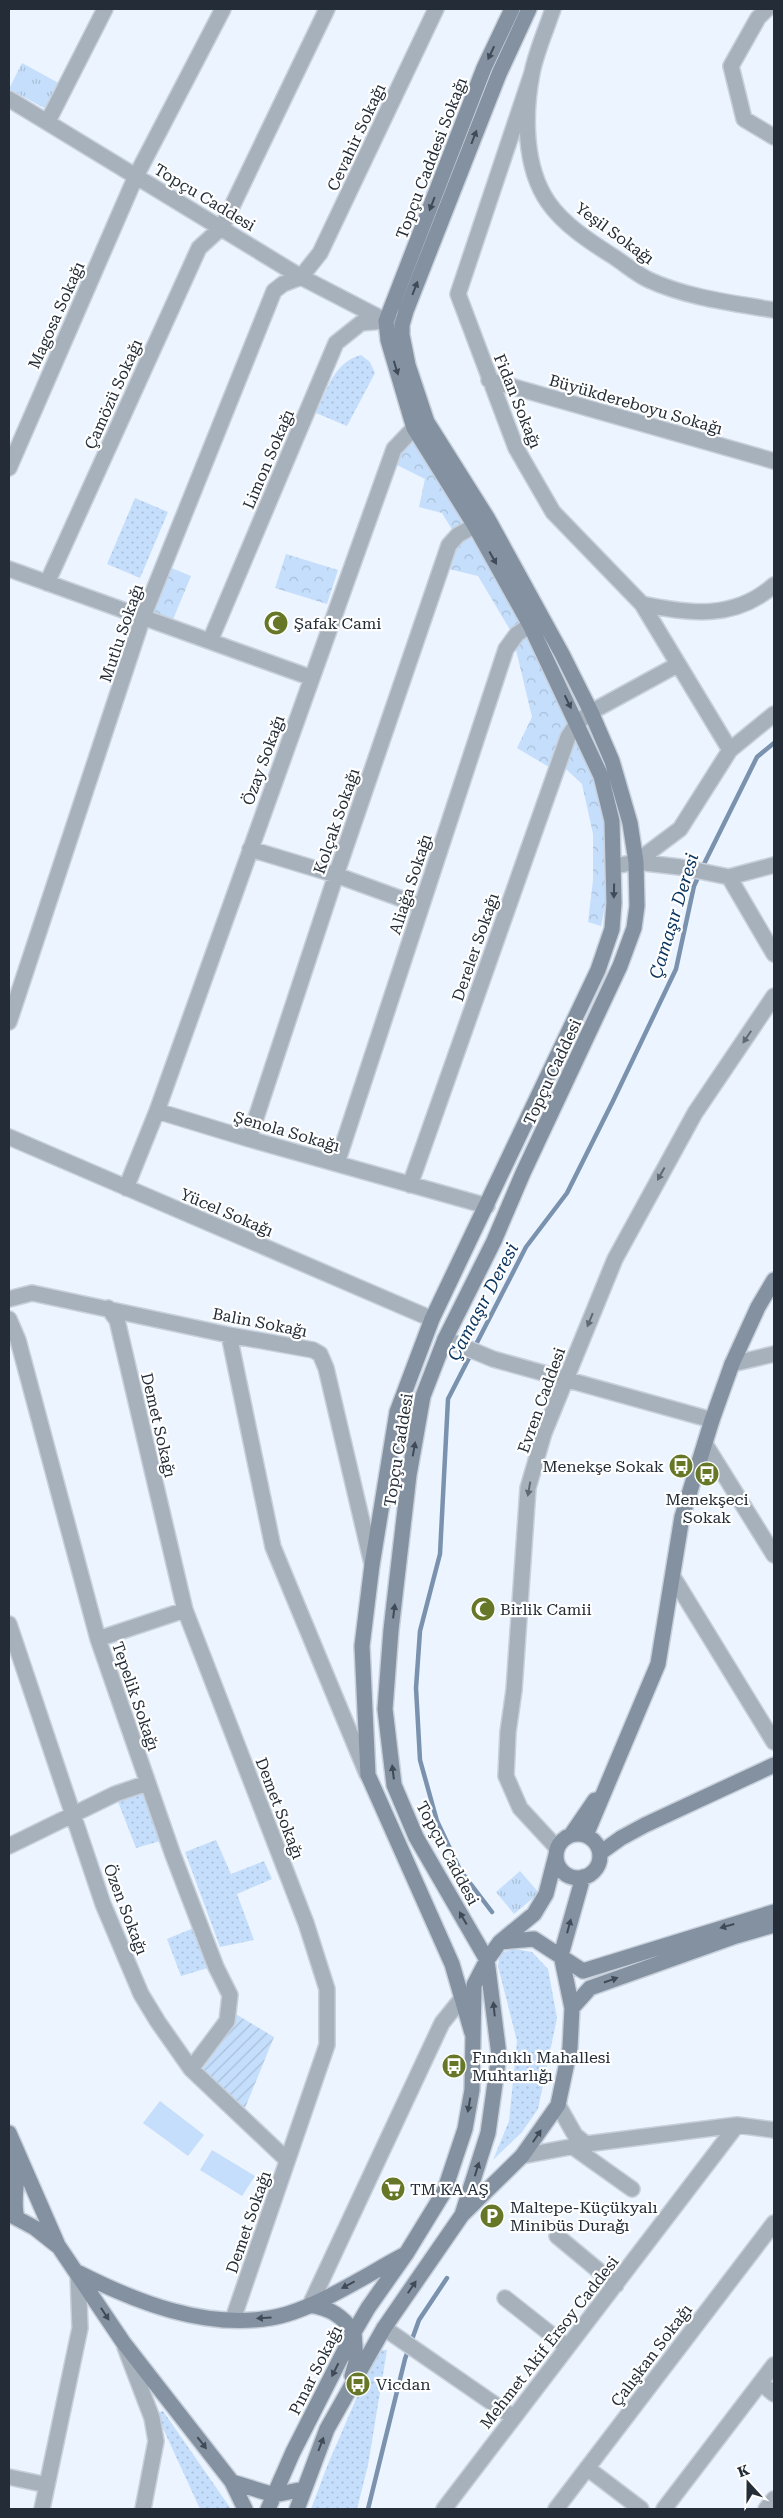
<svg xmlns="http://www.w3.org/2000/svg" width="783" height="2518" viewBox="0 0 783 2518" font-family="'Roboto Serif',serif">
	<defs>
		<pattern id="grass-dots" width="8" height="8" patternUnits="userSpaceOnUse" patternTransform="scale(1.25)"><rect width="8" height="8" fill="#c5defb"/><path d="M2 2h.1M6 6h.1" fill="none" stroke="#a9bfd8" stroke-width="1.8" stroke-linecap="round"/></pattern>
		<pattern id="forest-crowns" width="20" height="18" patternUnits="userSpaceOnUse" patternTransform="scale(1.25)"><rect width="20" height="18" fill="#c5defb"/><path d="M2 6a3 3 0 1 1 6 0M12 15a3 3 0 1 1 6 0" fill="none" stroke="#a9bfd8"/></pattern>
		<pattern id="park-tufts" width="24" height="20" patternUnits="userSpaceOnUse" patternTransform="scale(1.25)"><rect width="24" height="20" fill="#c5defb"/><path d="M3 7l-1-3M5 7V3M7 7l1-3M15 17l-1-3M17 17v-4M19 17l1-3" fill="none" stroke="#a9bfd8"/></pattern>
		<pattern id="garden-furrows" width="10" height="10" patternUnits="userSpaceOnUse" patternTransform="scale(1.25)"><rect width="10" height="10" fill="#c5defb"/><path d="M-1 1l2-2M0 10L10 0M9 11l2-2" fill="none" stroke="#a9bfd8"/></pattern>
	</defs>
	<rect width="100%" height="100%" fill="#ebf4ff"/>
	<path fill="url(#grass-dots)" d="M361 355 370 362 375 373 347 426 316 413C327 390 334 362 361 355Z
		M135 498 168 512 140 578 107 564Z
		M148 1783 167 1839 136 1848 115 1794Z
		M216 1840 231 1874 264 1861 272 1879 237 1894 254 1940 220 1947 185 1852Z
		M196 1927 211 1967 181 1976 167 1939Z
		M515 1949 532 1952 548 1969 557 2018 538 2109 522 2132 493 2160 509 2121 517 2041 498 1966 500 1953Z
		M382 2350H387L368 2465 357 2509H311L328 2464 372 2362Z
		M163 2411 231 2509H200L156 2413Z"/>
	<path fill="url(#forest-crowns)" d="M412 436 468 523 528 635 594 776 608 841 607 896 601 926 588 922 593 880V834L582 784 553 757 549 767 517 748 532 717 512 633 478 576 449 569 459 541 442 513 419 507 425 479 397 465 399 450Z
		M286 554 338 570 327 604 275 588Z
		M169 567 191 576 172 622 150 613Z"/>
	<path fill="url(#park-tufts)" d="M22 63 62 85 48 110 9 89Z
		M520 1871 539 1893 514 1914 496 1892Z"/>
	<path fill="url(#garden-furrows)" d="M234 2013 274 2037 245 2108 201 2068Z"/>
	<path fill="#c5defb" d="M160 2101 204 2135 188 2156 143 2123Z
		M212 2150 255 2176 242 2196 200 2170Z"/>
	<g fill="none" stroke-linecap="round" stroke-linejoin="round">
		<path stroke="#7a92ad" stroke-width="4.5" d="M702 868 757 757 774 743
			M492 1912 460 1870 437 1821 420 1760 416 1688 420 1631 440 1554 448 1399 526 1247 567 1193 613 1101 676 969 694 886 699 875
			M368 2509 405 2359 419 2320 447 2278"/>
		<defs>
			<path id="street" d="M553 9C546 30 536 52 532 73 524 114 524 167 548 202 563 224 589 241 611 255 624 263 636 274 649 280 688 298 733 303 774 310
				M767 9 758 18 731 66 744 119 774 137
				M532 73 458 294 516 448 553 512 642 604 730 750
				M9 99 301 277 386 321 399 324
				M48 121 105 9
				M489 380 774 461
				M9 468 136 176 223 9
				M9 569 312 678
				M47 583 199 248 222 227 327 9
				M642 604C689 614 735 620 774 585
				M210 641 336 343 361 323 384 321
				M250 849 336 875 421 906
				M636 862 680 829 730 750 774 714
				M615 866 636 862 680 867 729 877 774 865
				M729 877 774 954
				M9 1022 143 617 274 291 283 284 301 277 320 253 436 9
				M157 1111 249 1139 487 1206
				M9 1137 432 1319
				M249 1139 336 875 449 545 458 535 485 520
				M337 1163 506 649 517 634 541 618
				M410 1185 568 737 578 722 591 712 677 665
				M126 1188 157 1111 394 449 414 428 426 422
				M9 1299 32 1293 229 1335 313 1350 320 1354 326 1368 372 1564
				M108 1308 117 1320 185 1610 306 1923 327 1989V2045L233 2319
				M9 1319 18 1340 98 1639 173 1855 216 1967 230 1995 227 2021 191 2069
				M229 1335 273 1547 367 1774
				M445 1339 493 1359 712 1420
				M732 1364 774 1354
				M705 1444 774 1555
				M673 1577 774 1742
				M9 1624 103 1904 141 1994 158 2022 191 2069 287 2160
				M98 1639 185 1610
				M9 1846 115 1794 148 1783
				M557 1848 520 1808 506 1776 508 1732 514 1690 528 1488 544 1433 615 1259 695 1113 774 996
				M558 2105 575 2135 586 2144
				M573 2147 632 2189
				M522 2156 586 2144 737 2125 774 2130
				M557 2236 616 2285
				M505 2298 567 2347
				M310 2305 442 2023 463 1997
				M384 2328 513 2417
				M125 2347 152 2418 156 2441 143 2509
				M761 2383 774 2394
				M587 2468 641 2509
				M9 2477 47 2485
				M42 2509 80 2328 78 2273
				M444 2509 737 2125
				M556 2509 774 2223
				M664 2509 774 2365
				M766 2509 774 2499"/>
			<path id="secondary" d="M556 1856a22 22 0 1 1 44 0a22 22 0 1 1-44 0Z
				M571 1835 595 1800
				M586 1835 658 1664 682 1517 712 1420 732 1364 758 1307 774 1280
				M600 1853 621 1838 645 1825 774 1765
				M500 1942 534 1939 583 1971 774 1912
				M572 2008 590 1988 736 1936 774 1925
				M472 2033 452 1964 368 1775 362 1646 372 1565 397 1412 432 1319 598 970 612 929 614 903 612 821 601 776 530 625 475 526 414 428 388 340 386 321 484 68 512 9
				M9 2133 57 2243
				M15 2158C21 2177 11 2197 17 2218
				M9 2214 35 2228 59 2247 123 2342 232 2482 245 2509
				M462 2215 488 2133 499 2055 487 1960 416 1837 394 1785 385 1709 391 1630 409 1475 423 1396 445 1339 494 1241 523 1173 620 966 634 928 637 906 636 862 630 823 612 761 591 712 562 654 488 519 427 422 408 365 402 335V325L406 311 499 74 529 9
				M79 2273C136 2302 205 2329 270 2318 311 2312 366 2275 404 2255
				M310 2305C330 2308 342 2316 354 2332L356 2362 352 2376
				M232 2482 274 2495 304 2489
				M268 2509 293 2452 354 2332 368 2308 406 2254 444 2192 465 2129 472 2090 474 1985 487 1960 500 1942 534 1914 546 1894 556 1855
				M297 2509 327 2429 384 2328 462 2215 522 2156 558 2105 570 2048 572 2008 561 1955 583 1877"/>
		</defs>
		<use href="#street" stroke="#c7d0db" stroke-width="18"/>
		<use href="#secondary" stroke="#c7d0db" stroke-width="18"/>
		<use href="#street" stroke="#a7b1bc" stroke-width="15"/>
		<use href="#secondary" stroke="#8391a1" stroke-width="15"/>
	</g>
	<defs><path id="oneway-solid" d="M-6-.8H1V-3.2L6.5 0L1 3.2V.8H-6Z" transform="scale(1.25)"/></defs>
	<g fill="#404b57">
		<use href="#oneway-solid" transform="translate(491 53) rotate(115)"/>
		<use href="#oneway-solid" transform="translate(474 137) rotate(-69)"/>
		<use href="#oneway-solid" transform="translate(432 204) rotate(111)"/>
		<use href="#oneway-solid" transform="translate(415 288) rotate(-69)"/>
		<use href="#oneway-solid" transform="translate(396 368) rotate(73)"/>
		<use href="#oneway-solid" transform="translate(493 558) rotate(61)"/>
		<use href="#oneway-solid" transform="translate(568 702) rotate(64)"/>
		<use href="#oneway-solid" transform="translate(614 891) rotate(91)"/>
		<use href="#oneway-solid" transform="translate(414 1449) rotate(-80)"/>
		<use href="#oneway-solid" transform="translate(394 1611) rotate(-83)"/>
		<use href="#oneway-solid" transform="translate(393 1772) rotate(-97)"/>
		<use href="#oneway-solid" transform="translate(463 1918) rotate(-120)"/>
		<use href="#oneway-solid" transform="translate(569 1926) rotate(-75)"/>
		<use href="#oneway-solid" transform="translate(727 1926) rotate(164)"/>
		<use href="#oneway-solid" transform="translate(611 1980) rotate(-19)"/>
		<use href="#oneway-solid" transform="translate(494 2009) rotate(-96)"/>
		<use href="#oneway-solid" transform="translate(469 2105) rotate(100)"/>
		<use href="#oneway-solid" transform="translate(537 2136) rotate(-56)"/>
		<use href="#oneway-solid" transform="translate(477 2169) rotate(-73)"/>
		<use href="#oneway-solid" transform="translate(348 2285) rotate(152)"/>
		<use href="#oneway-solid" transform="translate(412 2287) rotate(-56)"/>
		<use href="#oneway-solid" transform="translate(105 2314) rotate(57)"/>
		<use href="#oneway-solid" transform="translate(264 2318) rotate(176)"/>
		<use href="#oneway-solid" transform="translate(335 2370) rotate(117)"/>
		<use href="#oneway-solid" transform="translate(202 2443) rotate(52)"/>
		<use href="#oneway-solid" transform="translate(321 2444) rotate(-69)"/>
	</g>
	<g fill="#5f6873">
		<use href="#oneway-solid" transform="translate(747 1037) rotate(124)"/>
		<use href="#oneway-solid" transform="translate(661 1174) rotate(119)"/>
		<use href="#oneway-solid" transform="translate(590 1320) rotate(112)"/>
		<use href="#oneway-solid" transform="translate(529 1489) rotate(100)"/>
	</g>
	<defs>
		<symbol id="mosque-disc" viewBox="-11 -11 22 22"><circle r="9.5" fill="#667827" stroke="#fff"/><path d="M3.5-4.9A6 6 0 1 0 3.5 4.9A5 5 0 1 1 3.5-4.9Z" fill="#fff"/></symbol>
		<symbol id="bus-disc" viewBox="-11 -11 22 22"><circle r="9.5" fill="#667827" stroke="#fff"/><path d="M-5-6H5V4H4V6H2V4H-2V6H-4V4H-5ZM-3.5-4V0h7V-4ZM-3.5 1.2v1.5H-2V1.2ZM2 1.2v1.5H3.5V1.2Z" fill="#fff"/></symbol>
		<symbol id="supermarket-disc" viewBox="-11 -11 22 22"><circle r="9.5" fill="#667827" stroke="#fff"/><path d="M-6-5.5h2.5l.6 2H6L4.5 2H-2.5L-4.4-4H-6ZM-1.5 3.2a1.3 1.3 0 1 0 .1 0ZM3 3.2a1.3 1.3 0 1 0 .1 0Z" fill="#fff"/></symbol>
		<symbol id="parking-disc" viewBox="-11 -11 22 22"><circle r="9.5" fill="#667827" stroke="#fff"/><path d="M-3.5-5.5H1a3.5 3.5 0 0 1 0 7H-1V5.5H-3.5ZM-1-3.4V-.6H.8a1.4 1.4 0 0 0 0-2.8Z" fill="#fff"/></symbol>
	</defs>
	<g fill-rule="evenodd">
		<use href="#mosque-disc" x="262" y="609" width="28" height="28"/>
		<use href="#bus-disc" x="667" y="1452" width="28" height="28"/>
		<use href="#bus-disc" x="693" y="1460" width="28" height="28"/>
		<use href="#mosque-disc" x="469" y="1595" width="28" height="28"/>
		<use href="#bus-disc" x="440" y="2052" width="28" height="28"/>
		<use href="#supermarket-disc" x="379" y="2175" width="28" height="28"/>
		<use href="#parking-disc" x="478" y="2202" width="28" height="28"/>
		<use href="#bus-disc" x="344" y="2370" width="28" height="28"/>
	</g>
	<g text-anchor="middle" stroke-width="4.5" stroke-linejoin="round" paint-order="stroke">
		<g font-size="16" fill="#242d37" stroke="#fff">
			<text transform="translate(356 137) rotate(-65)" y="6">Cevahir Sokağı</text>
			<text transform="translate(431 158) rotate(-69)" y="6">Topçu Caddesi Sokağı</text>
			<text transform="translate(205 197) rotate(31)" y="6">Topçu Caddesi</text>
			<text transform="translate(615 233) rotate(36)" y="6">Yeşil Sokağı</text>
			<text transform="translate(56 315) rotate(-66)" y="6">Magosa Sokağı</text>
			<text transform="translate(113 394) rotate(-66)" y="6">Çamözü Sokağı</text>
			<text transform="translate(518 401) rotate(68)" y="6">Fidan Sokağı</text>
			<text transform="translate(636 404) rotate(16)" y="6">Büyükdereboyu Sokağı</text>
			<text transform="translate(268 459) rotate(-67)" y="6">Limon Sokağı</text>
			<text transform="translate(121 633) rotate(-71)" y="6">Mutlu Sokağı</text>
			<text transform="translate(263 760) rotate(-70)" y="6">Özay Sokağı</text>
			<text transform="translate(336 821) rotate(-71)" y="6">Kolçak Sokağı</text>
			<text transform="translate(410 884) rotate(-72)" y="6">Aliağa Sokağı</text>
			<text transform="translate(475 947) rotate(-71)" y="6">Dereler Sokağı</text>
			<text transform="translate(552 1072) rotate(-65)" y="6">Topçu Caddesi</text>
			<text transform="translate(287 1131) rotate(16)" y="6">Şenola Sokağı</text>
			<text transform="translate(227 1212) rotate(23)" y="6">Yücel Sokağı</text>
			<text transform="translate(260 1322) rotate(11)" y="6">Balin Sokağı</text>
			<text transform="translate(541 1400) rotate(-70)" y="6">Evren Caddesi</text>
			<text transform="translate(159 1425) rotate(77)" y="6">Demet Sokağı</text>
			<text transform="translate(398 1450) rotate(-81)" y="6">Topçu Caddesi</text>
			<text transform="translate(136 1696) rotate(71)" y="6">Tepelik Sokağı</text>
			<text transform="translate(280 1808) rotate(69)" y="6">Demet Sokağı</text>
			<text transform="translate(448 1853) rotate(62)" y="6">Topçu Caddesi</text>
			<text transform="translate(126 1909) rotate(69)" y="6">Özen Sokağı</text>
			<text transform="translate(248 2222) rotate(-71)" y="6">Demet Sokağı</text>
			<text transform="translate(549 2342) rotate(-52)" y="6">Mehmet Akif Ersoy Caddesi</text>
			<text transform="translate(651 2355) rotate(-53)" y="6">Çalışkan Sokağı</text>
			<text transform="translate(315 2370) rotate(-63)" y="6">Pınar Sokağı</text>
		</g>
		<g font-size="16" fill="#242d37" stroke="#fff" text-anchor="start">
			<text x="294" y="629">Şafak Cami</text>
			<text x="664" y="1472" text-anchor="end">Menekşe Sokak</text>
			<text x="707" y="1505" text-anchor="middle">Menekşeci<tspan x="707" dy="18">Sokak</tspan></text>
			<text x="500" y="1615">Birlik Camii</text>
			<text x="472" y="2063">Fındıklı Mahallesi<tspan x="472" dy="18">Muhtarlığı</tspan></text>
			<text x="410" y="2195">TM KA AŞ</text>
			<text x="510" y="2213">Maltepe-Küçükyalı<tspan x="510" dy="18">Minibüs Durağı</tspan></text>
			<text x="376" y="2390">Vicdan</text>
		</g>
		<g font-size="18" font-style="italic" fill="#09345f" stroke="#fff">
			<text transform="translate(674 916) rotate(-73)" y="6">Çamaşır Deresi</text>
			<text transform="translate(483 1302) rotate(-62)" y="6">Çamaşır Deresi</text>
		</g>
	</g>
	<rect width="783" height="2518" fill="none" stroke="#242d37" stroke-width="20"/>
	<g transform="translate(748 2483) rotate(339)" stroke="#ffffff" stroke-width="4" paint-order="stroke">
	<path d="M0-4L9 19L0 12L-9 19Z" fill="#242d37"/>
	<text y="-8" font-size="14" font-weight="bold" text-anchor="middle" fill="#242d37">K</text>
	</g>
</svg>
